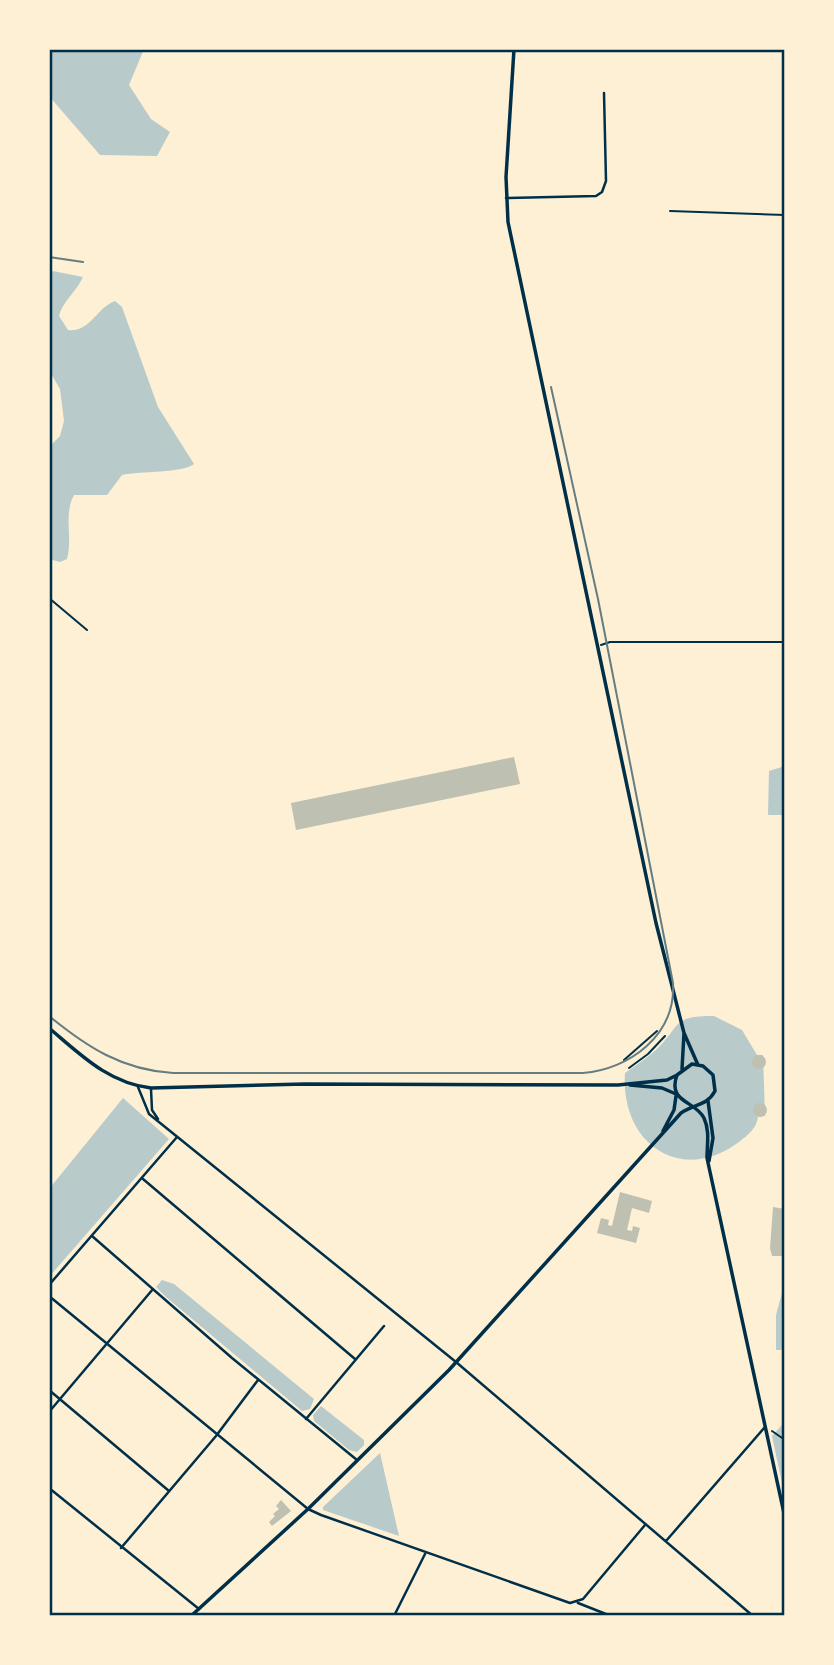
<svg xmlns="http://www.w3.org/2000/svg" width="834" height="1665" viewBox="0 0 834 1665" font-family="'Sofia Sans Condensed',sans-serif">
	<rect width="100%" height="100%" fill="#fdf0d5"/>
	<path fill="#b9caca" d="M49 49H144L129 85 151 119 170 132 157 156 100 155 49 96Z
		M53 271 83 277C77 291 62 302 59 316L68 330C90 333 96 308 115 301L122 307 158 407 194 464C183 473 140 471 122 475L107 495H74C63 516 73 536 67 559L60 562 49 559V447L60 436 64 421 60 389 49 370V277Z
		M785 766V815H768L769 771Z
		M714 1016 742 1030 757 1055H763L765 1116H758C757 1128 748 1135 739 1142 679 1186 620 1142 625 1073 636 1065 647 1058 656 1050 682 1025 671 1016 714 1016Z
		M123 1098 169 1139 49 1277V1189Z
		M162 1280 174 1284 314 1399 310 1409 302 1411 166 1297 156 1287Z
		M785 1282V1350H776V1315Z
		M321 1406 364 1440V1445L357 1452 349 1450 314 1421 313 1415Z
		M782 1425 785 1427V1497L772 1436Z
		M380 1453 399 1536 323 1510V1507Z"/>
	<path fill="#bec0b2" d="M514 757 520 784 296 830 291 803Z
		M752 1062a7 7 0 1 1 14 0a7 7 0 1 1-14 0Z
		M753 1110a7 7 0 1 1 14 0a7 7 0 1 1-14 0Z
		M620 1192 652 1201 649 1213 632 1208 627 1230 632 1231 633 1226 640 1228 636 1243 597 1233 601 1218 609 1220 608 1225 612 1226Z
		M773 1207 785 1209V1256H772L770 1248Z
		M281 1500 291 1511 272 1526 269 1522 275 1516 273 1514 279 1509 276 1506Z"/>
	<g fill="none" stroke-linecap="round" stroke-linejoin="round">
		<path stroke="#003049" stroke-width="2" d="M601 645 610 642H785
			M624 1060 657 1031
			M629 1068 648 1054 665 1036
			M772 1431 785 1440"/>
		<path stroke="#003049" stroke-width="2" d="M670 211 785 215
			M49 598 87 630"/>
		<path stroke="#003049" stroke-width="2.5" d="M506 198 596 196 602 192 606 181 604 93
			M138 1087 149 1114 456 1362 753 1616
			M151 1089 152 1110 158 1119
			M143 1179 355 1359
			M92 1236 232 1358 357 1460
			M49 1285 177 1137
			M49 1296 308 1509 321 1515 570 1603 583 1599 645 1525
			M49 1390 169 1491
			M49 1412 153 1289
			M306 1419 384 1326
			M49 1488 199 1609
			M666 1541 765 1427
			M121 1548 216 1436 258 1380
			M578 1603 611 1616
			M394 1616 425 1554"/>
		<path stroke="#003049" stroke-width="3.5" d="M514 49 506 177 508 222 656 923 684 1033 698 1065
			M49 1028C80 1054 108 1083 151 1088L305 1084 618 1085 667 1080 675 1076
			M682 1069 684 1033
			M630 1085 662 1088 676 1094
			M708 1101 713 1138 709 1161
			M663 1131 674 1110 676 1096
			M191 1616 308 1509 449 1370 681 1113C694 1104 707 1106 715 1091L713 1075 703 1066 692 1064 677 1075C667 1103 695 1100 704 1118 710 1131 707 1145 707 1158L785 1518"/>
		<path stroke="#657d81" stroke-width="2" d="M49 1016C87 1047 122 1070 173 1073H583C630 1069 676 1035 673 983L598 599 551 387"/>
		<path stroke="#657d81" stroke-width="2" d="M49 257 83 262"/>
	</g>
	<rect width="834" height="1665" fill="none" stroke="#fdf0d5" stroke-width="102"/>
	<rect x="51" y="51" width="732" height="1563" fill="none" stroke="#003049" stroke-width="2.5"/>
</svg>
